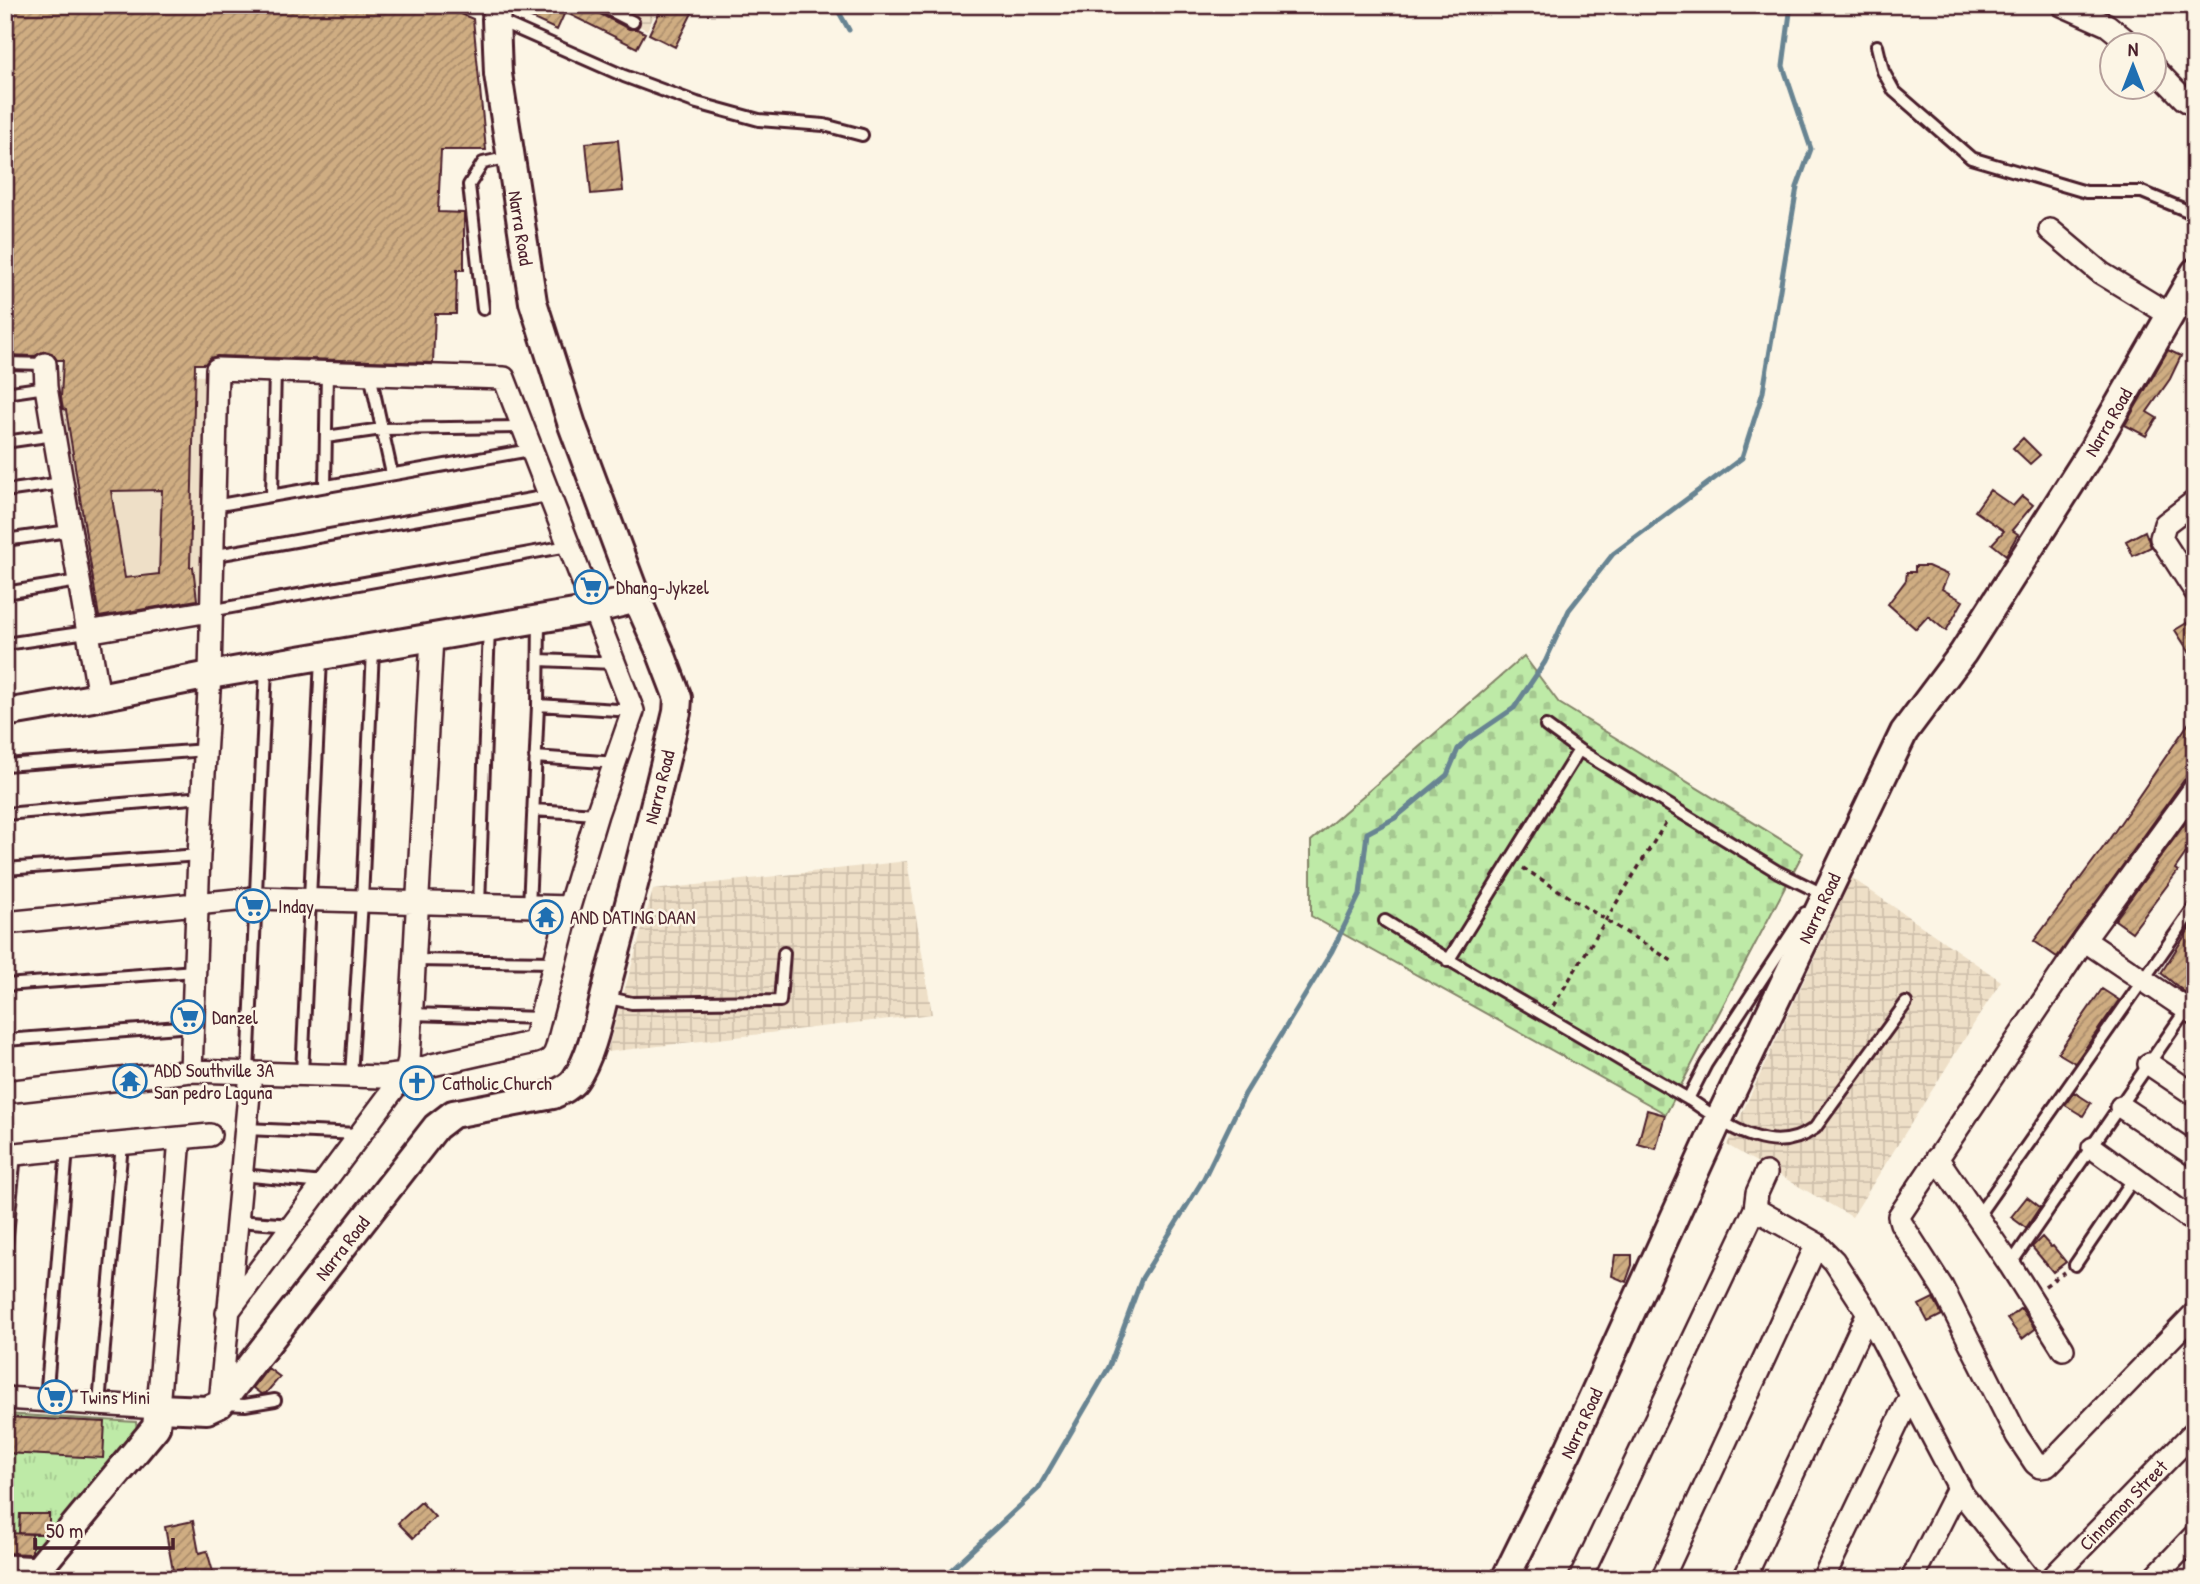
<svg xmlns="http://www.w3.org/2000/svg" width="2200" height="1584" viewBox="0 0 2200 1584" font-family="'Patrick Hand',sans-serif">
	<defs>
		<pattern id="industrial-grid" width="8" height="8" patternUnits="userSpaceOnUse" patternTransform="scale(1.75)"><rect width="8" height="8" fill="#eedfc7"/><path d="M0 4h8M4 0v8" fill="none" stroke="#cebfab"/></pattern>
		<pattern id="cemetery-stones" width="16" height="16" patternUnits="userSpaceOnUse" patternTransform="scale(1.75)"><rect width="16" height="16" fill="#beeaa7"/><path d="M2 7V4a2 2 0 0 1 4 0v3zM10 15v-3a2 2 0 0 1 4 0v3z" fill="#a5c890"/></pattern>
		<pattern id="park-tufts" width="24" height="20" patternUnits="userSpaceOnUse" patternTransform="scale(1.75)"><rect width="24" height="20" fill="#beeaa7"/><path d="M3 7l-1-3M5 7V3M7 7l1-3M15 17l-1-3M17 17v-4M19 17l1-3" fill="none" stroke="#a5c890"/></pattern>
		<pattern id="building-hatch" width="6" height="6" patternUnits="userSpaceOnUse" patternTransform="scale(1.75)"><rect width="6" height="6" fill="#cfad82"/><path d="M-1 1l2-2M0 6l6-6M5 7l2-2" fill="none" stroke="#aa8c6b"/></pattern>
	</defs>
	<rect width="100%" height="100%" fill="#fcf5e5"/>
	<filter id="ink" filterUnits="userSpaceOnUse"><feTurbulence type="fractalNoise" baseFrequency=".0143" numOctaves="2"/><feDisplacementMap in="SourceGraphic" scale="14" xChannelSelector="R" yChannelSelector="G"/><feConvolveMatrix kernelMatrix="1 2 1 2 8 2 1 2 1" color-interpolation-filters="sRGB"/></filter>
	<g filter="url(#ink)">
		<path fill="#eedfc7" d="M55 371 208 376 203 606 93 621 59 418Z"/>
		<path fill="url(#industrial-grid)" d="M598 5H660L647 30Z
			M907 861 932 1014 607 1052 653 890Z
			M1852 878 2001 981 1852 1217 1727 1145Z"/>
		<path fill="url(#cemetery-stones)" stroke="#848469" stroke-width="2" d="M1524 656 1559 703 1803 853 1666 1114 1311 916V841Z"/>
		<path fill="url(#park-tufts)" stroke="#848469" stroke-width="2" d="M5 1414 136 1422 137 1433 38 1560 5 1559Z"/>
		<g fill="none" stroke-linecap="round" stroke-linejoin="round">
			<path stroke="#678492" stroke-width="5" d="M835 5 849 30
				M941 1579 1038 1489 1109 1367 1142 1278 1204 1178 1245 1094 1332 951 1360 894 1367 833 1395 818 1447 775 1458 749 1467 740 1514 708 1545 662 1569 610 1613 554 1742 458 1763 392 1797 187 1811 149 1783 66 1791 5"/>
		</g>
		<path fill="url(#building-hatch)" stroke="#4a1f2b" stroke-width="2" fill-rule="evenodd" d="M5 5H440L473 19 486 150H441L438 212 464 213V270H457L456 314H435L433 363 217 356 210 358 205 364H195L190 567H193L197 600 99 617 66 410 63 409 61 398 63 360H57L52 353 45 351 35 356 5 355ZM162 490 159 574 125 578 111 491Z
			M514 5H589L596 12 629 29H637L645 33 637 48 565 12 557 30 514 10Z
			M663 5H696L675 47 649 34Z
			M618 140 623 191 591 194 586 143Z
			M2168 350 2181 356 2170 379 2147 412 2157 418 2146 436 2125 425Z
			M2023 438 2040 455 2030 464 2013 448Z
			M1990 490 2013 506 2022 496 2033 505 2012 530 2018 534 2006 555 1992 544 2004 531 1975 511Z
			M2145 531 2151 547 2133 556 2126 541Z
			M1915 566H1928L1948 575 1942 589 1963 601 1946 631 1928 616 1916 629 1888 604 1906 580 1907 572H1915Z
			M2195 618V661L2175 630Z
			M2195 714V773L2184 780 2057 957 2034 941 2108 841Z
			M2192 814 2195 816V840L2175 869 2178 871 2132 932 2115 920Z
			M2195 920V989L2187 994 2161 973Z
			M2102 989 2119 1000 2075 1063 2058 1053Z
			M2074 1092 2091 1103 2083 1116 2065 1105Z
			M1647 1110 1665 1115 1656 1149 1638 1144Z
			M2027 1197 2040 1207 2026 1228 2011 1217Z
			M2042 1237 2051 1247 2053 1246 2066 1262 2053 1272 2032 1247Z
			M1615 1255H1632V1265L1626 1282 1612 1276Z
			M1933 1298 1942 1315 1928 1322 1919 1305Z
			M2021 1308 2035 1329 2022 1339 2007 1319Z
			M268 1368 280 1377 266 1393 261 1394 253 1388Z
			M5 1417 105 1422 103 1458 5 1453Z
			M421 1502 435 1517 413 1538 398 1523Z
			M20 1514H49V1532L47 1534 19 1533Z
			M193 1521 199 1553 207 1551 215 1579H187L184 1569 173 1571 165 1527Z
			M5 1533 32 1534V1552L30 1554 5 1553Z"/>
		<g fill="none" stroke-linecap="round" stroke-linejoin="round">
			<defs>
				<path id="service" d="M600 5 633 22
					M497 20 624 76 697 103 759 120 824 125 862 135
					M1877 46 1883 71 1894 91 1971 158 2086 192H2142L2195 214
					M483 309 469 185 483 163 510 157
					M5 363 45 364
					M370 374 392 474
					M5 393 46 387
					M326 437 382 429 521 427
					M5 442 54 435
					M325 486 327 372
					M5 491 62 483
					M272 495 275 371
					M214 506 530 450
					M5 540 69 531
					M211 556 548 496
					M5 593 78 581
					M210 611 568 546
					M5 644 87 632
					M539 660 614 663
					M538 705 633 711
					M1546 726 1579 750 1778 872 1825 895
					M535 757 616 763
					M5 765 206 750
					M533 810 597 814
					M5 814 203 797
					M5 869 199 855
					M479 905 489 627
					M529 907 538 705 539 619
					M1385 921C1466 972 1551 1018 1634 1068 1653 1078 1671 1089 1690 1100 1710 1113 1731 1130 1755 1137 1777 1144 1797 1141 1815 1128L1906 1003
					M414 960 555 962
					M1448 961 1579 750
					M5 985 195 971
					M604 997 632 1003 780 1001 784 953
					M411 1014 541 1018
					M5 1040 193 1026
					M248 1073 266 668
					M302 1074 321 658
					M351 1076 362 901 373 649
					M1688 1099 1706 1064 1805 913
					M246 1129 359 1134
					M242 1175 323 1183
					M1977 1217 2195 906
					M237 1221 293 1225
					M5 1255 15 1154
					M2010 1265 2195 997
					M2075 1265 2134 1178
					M46 1400 67 1149
					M99 1404 122 1144
					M223 1404 245 1405 275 1400"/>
				<path id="minor" d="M2062 5 2107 25 2133 46
					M2154 68 2184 99 2195 106
					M2050 230 2101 273 2170 315
					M45 364 46 387 54 435 99 697
					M2195 501 2165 524 2161 538 2195 591
					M87 632 210 611
					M2195 788 2084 940 1899 1216 1901 1223 1942 1287 2017 1436 2035 1463 2040 1467 2047 1466 2195 1313
					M5 923 256 898 569 907
					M2084 940 2195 1015
					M2149 1064 2195 1095
					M5 1092 191 1071 382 1077 405 1074 432 1065 534 1042 569 907 597 814 633 711 504 378 217 369 210 675 199 855 191 1071
					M2121 1107 2195 1156
					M2093 1148 2195 1222
					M5 1155 210 1135
					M1937 1158 2010 1265 2063 1349
					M1755 1209 1817 1244 1834 1261 1868 1313 1963 1495 2029 1579
					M227 1313 405 1074 409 1060 432 637
					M5 1398 158 1408 180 1138
					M220 1404 251 1073
					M5 1566 38 1568
					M1580 1579 1755 1209 1757 1193 1766 1173
					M1662 1579 1817 1244
					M1744 1579 1868 1313
					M1823 1579 1911 1395
					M1912 1579 1959 1486
					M2051 1579 2195 1431
					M2153 1579 2195 1535"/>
				<path id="tertiary" d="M5 713 99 697 210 675 592 610 637 599
					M30 1579 156 1427 158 1408 207 1410 220 1404 436 1127 453 1114 553 1095C561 1091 570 1087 575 1080 593 1055 601 1008 609 978 633 890 656 801 677 712L678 698 660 651 637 599 572 425 533 302 498 74 496 19 499 5
					M1505 1579 1569 1449 1719 1119 1904 732 1963 653 2093 449 2195 272"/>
			</defs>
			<use href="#service" stroke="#4a1f2b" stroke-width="16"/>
			<use href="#minor" stroke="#4a1f2b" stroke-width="26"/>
			<use href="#tertiary" stroke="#4a1f2b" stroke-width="32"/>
			<path stroke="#4a1f2b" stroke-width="3.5" stroke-dasharray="5 5" stroke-linecap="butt" d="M1523 868 1675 963
				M1553 1006 1668 819
				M2045 1286 2064 1272"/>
			<use href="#service" stroke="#fcf5e5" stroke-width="10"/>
			<use href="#minor" stroke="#fcf5e5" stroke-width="21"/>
			<use href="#tertiary" stroke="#fcf5e5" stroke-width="26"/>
		</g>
	</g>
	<defs>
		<symbol id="supermarket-ring" viewBox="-11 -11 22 22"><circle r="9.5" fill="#fcf5e5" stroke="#1f6fb2" stroke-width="1.5"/><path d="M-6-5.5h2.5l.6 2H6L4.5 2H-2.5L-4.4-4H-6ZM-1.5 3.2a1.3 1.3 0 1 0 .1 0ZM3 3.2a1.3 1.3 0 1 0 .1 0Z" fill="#1f6fb2"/></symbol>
		<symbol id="temple-ring" viewBox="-11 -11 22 22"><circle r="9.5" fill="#fcf5e5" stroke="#1f6fb2" stroke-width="1.5"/><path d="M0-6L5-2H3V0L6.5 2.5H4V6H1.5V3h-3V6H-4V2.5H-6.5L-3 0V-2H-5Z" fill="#1f6fb2"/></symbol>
		<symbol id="church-ring" viewBox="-11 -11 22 22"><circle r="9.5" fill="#fcf5e5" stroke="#1f6fb2" stroke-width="1.5"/><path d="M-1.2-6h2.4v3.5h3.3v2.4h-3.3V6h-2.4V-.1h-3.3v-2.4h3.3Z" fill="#1f6fb2"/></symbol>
	</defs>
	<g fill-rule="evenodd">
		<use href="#supermarket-ring" x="572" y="568" width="38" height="38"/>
		<use href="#supermarket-ring" x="234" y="887" width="38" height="38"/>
		<use href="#temple-ring" x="527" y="898" width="38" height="38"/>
		<use href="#supermarket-ring" x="169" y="998" width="38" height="38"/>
		<use href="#temple-ring" x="111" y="1062" width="38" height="38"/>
		<use href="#church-ring" x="398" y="1064" width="38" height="38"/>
		<use href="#supermarket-ring" x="36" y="1378" width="38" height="38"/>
	</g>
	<g text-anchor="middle" stroke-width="5" stroke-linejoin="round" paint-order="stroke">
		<g font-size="19" fill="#4a1f2b" stroke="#fcf5e5">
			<text transform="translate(521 228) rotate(81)" y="7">Narra Road</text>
			<text transform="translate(2108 422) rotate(-60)" y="7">Narra Road</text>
			<text transform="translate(659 787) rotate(-76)" y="7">Narra Road</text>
			<text transform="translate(1819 908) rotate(-65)" y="7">Narra Road</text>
			<text transform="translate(342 1248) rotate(-52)" y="7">Narra Road</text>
			<text transform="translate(1581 1423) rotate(-65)" y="7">Narra Road</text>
			<text transform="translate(2123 1505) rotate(-46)" y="7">Cinnamon Street</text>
		</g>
		<g font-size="19" fill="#4a1f2b" stroke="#fcf5e5" text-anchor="start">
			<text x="616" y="594">Dhang-Jykzel</text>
			<text x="278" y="913">Inday</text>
			<text x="570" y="924">AND DATING DAAN</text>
			<text x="212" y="1024">Danzel</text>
			<text x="154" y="1077">ADD Southville 3A<tspan x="154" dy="22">San pedro Laguna</tspan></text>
			<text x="442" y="1090">Catholic Church</text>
			<text x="80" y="1404">Twins Mini</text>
		</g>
	</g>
	<rect width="2200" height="1584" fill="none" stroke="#fcf5e5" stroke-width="28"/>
	<rect x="14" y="14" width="2172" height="1556" fill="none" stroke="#4a1f2b" stroke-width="2.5" filter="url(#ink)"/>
	<g transform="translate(2133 66)"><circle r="33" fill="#fcf5e5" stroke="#b59f9b" stroke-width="2"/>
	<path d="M0-5L12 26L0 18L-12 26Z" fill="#1f6fb2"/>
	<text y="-10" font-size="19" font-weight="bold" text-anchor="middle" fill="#4a1f2b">N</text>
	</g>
	<path d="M35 1538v10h138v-10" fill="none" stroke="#4a1f2b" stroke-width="3.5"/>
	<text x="46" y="1538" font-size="21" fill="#4a1f2b" stroke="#fcf5e5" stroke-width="5" paint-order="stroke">50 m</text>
</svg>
